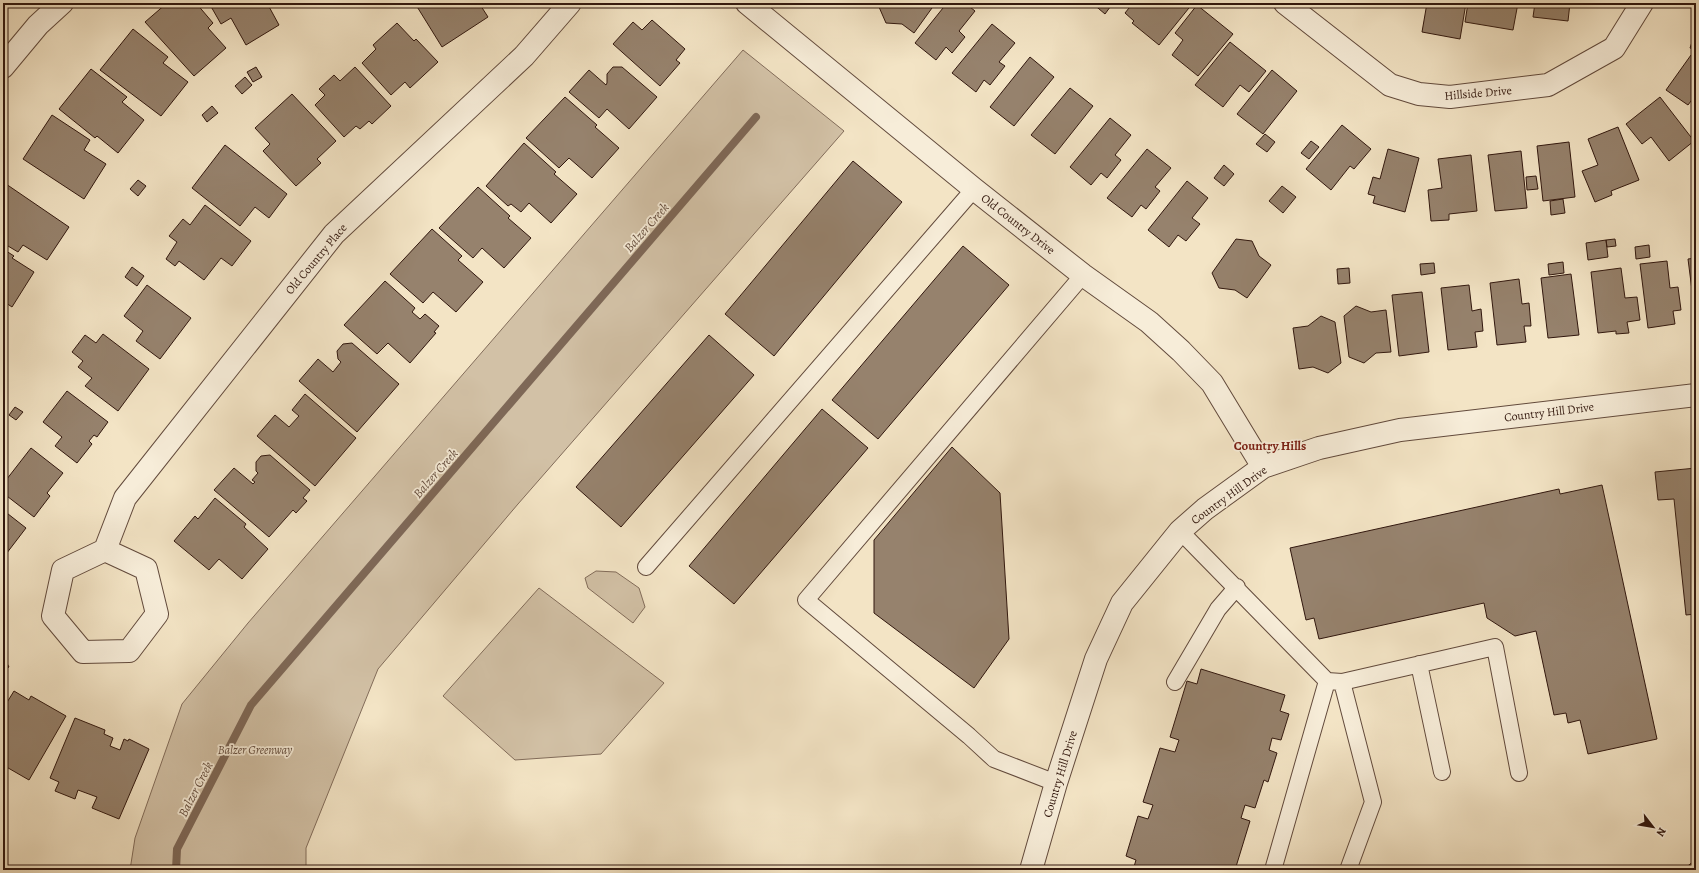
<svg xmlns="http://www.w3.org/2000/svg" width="1699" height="873" viewBox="0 0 1699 873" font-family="Alegreya,serif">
	<rect width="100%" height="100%" fill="#f3e4c5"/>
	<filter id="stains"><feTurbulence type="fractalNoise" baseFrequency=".005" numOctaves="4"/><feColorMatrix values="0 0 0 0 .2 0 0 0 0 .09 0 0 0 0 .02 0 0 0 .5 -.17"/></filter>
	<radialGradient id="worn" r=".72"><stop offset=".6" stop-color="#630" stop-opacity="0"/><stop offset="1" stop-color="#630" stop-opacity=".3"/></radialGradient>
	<path fill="#d2c1a6" stroke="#826c5a" d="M743 50 844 131 518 504 378 669 306 848V870H130L135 838 182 704 248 623Z
		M596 571 616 572 639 588 645 607 633 623 588 588 585 578Z
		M539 588 664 683 601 754 515 760 443 696Z"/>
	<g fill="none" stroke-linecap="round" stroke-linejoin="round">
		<path stroke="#7e6857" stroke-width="8" d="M176 870 177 849 251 705 756 117"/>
	</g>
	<path fill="#96826d" stroke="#31170e" d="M167 3H196L213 23 208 28 226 48 194 76 145 22Z
		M209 3H267L279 25 246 45 231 18 221 24Z
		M419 3H479L488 17 442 47 416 5Z
		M883 3H924L932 8 914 33 902 24 886 23 879 7Z
		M947 3H965L975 11 959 31 965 37 952 53 946 47 936 60 915 43Z
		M1092 3H1113L1105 14Z
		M1133 3H1193L1159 45 1132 23 1134 21 1125 13Z
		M1427 3H1466L1460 39 1422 32Z
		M1468 3H1518L1513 30 1465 22Z
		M1535 3H1570L1568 21 1533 17Z
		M1197 5 1233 34 1198 76 1172 55 1183 40 1175 33Z
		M652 20 685 49 676 60 680 63 660 86 613 44 633 22 642 30Z
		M397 23 414 41 416 39 438 62 410 88 405 82 391 95 362 63 376 49 373 45Z
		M992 24 1015 43 999 62 1005 66 990 85 984 80 976 92 952 73Z
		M133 29 168 57 163 63 188 82 161 116 100 70Z
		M1696 30V50L1690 48Z
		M1230 42 1266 71 1249 92 1240 85 1223 107 1195 85Z
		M1691 55 1696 59V98L1694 97 1688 105 1666 90Z
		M1030 57 1054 77 1014 126 990 107Z
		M256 67 262 77 253 82 247 72Z
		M355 67 391 106 372 124 369 121 360 129 356 126 344 137 315 105 325 95 319 89 334 75 340 81Z
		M613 67H622L657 97 629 129 607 109 599 118 569 92 589 70 606 85 607 83V74Z
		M91 69 127 97 122 102 144 120 118 153 97 136 95 138 59 109Z
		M1272 70 1297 91 1263 134 1237 114Z
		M245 77 252 85 242 94 235 86Z
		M1070 88 1093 106 1055 154 1031 135Z
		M292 94 336 141 317 159 321 163 296 186 263 151 270 144 255 128Z
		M565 97 597 125 595 127 619 148 592 178 569 158 559 168 526 138Z
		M1660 97 1694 141 1669 161 1651 137 1642 144 1626 124Z
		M212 106 218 113 207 122 202 115Z
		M52 115 90 140 84 150 106 164 84 199 23 159Z
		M1110 118 1131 135 1115 155 1121 160 1107 178 1101 173 1091 185 1070 167Z
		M1342 125 1371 149 1354 169 1350 166 1331 190 1306 169Z
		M1618 127 1639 180 1611 191 1612 195 1595 202 1582 171 1598 165 1588 139Z
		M1265 134 1275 142 1267 152 1256 144Z
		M1311 141 1319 147 1309 159 1301 153Z
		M1569 142 1575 197 1543 201 1537 146Z
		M524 143 556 172 554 174 577 194 551 223 529 203 521 212 511 204 508 206 486 186Z
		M225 145 287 194 269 218 255 207 240 226 192 188Z
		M1147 149 1171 168 1155 187 1160 191 1146 209 1141 205 1132 217 1107 198Z
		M1388 149 1419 158 1405 212 1373 203 1375 196 1368 194 1373 177 1380 179Z
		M1521 151 1527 208 1495 211 1488 155Z
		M1471 155 1477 211 1449 214V220L1431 221 1428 190 1442 188 1438 159Z
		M853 161 902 202 774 356 725 314Z
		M1224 165 1234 174 1224 186 1214 178Z
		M1536 176 1538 189 1527 190 1526 177Z
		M138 180 146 186 138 196 130 189Z
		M1187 181 1208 198 1192 218 1200 224 1186 241 1178 235 1169 247 1148 230Z
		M6 184 69 227 47 260 23 245 18 252 3 243V188Z
		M1282 186 1296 197 1283 213 1269 201Z
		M478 187 510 216 508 218 531 238 504 268 482 248 473 258 439 228Z
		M1563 199 1565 213 1551 215 1550 201Z
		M205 205 251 241 232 266 221 258 204 280 179 261 175 266 166 259 177 242 169 236 183 219 190 225Z
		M432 229 462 256 458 260 483 282 456 312 433 292 423 303 390 274Z
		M1236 239 1252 241 1259 256 1271 265 1247 298 1235 290 1219 288 1212 273Z
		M1615 239 1616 246 1607 247 1606 240Z
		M1606 240 1608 257 1588 260 1586 243Z
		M1649 245 1650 257 1636 259 1635 247Z
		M963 246 1009 285 878 439 832 400Z
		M3 249 14 256 12 258 34 272 12 307 3 301Z
		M1696 258V322L1688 259Z
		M1667 261 1670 288 1678 287 1681 310 1673 311 1675 324 1648 328 1640 264Z
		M1563 262 1564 273 1549 275 1548 264Z
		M1434 263 1435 273 1421 275 1420 264Z
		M132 267 144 276 137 286 125 277Z
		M1349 268 1350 283 1338 284 1337 269Z
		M1621 268 1625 298 1637 297 1640 320 1627 322 1629 333 1616 334V331L1598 333 1591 272Z
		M1571 274 1579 335 1548 338 1541 278Z
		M1519 279 1522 304 1529 303 1531 326H1524L1526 342 1497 345 1490 283Z
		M385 281 415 308 412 312 420 319 425 314 439 326 434 332 436 333 410 363 388 343 377 354 344 325Z
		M147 285 191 318 160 359 136 341 143 331 124 316Z
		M1469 285 1472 311 1481 309 1483 331 1475 332 1477 347 1448 350 1441 288Z
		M1422 292 1429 352 1399 356 1392 295Z
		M1356 306 1371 312 1386 310 1391 352 1376 353 1364 363 1349 357 1344 316Z
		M1321 316 1335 322 1341 363 1328 373 1313 367 1299 369 1293 328 1308 326Z
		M103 334 149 369 118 411 85 386 92 378 78 367 83 361 72 352 85 335 96 343Z
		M709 335 754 375 621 527 576 487Z
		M352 343 399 384 357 432 299 381 318 359 333 372 341 362 338 359 337 351 343 344Z
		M67 391 108 422 97 437 94 435 89 441 92 444 77 463 55 446 62 437 43 422Z
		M305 394 356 438 315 486 257 436 275 415 289 427 299 416 292 410Z
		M15 407 23 412 16 420 9 415Z
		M822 409 868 448 734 604 689 566Z
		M952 447 1000 493 1009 639 974 688 874 613V540Z
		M31 448 63 473 47 493 50 496 34 517 3 493V484Z
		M270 455 310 490 303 498 307 501 296 513 293 510 269 537 214 490 234 468 253 484 255 482 252 480 258 473 256 471V462L261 456Z
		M1696 468V614L1686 615 1674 499 1658 500 1655 472Z
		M1602 485 1657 739 1588 754 1580 720 1568 723 1566 713 1554 715 1536 631 1515 636 1487 618 1484 603 1319 639 1314 618 1306 620 1290 548 1559 489 1560 494Z
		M215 498 246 524 244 527 268 549 242 579 219 559 209 570 174 541 195 516 198 519Z
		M3 510 26 528 3 558Z
		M3 656 9 667 3 670Z
		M1201 669 1285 695 1280 711 1289 714 1281 740 1272 738 1269 750 1277 753 1268 782 1264 780 1255 808 1245 805 1241 818 1250 821 1235 870H1133L1136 860 1126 856 1138 816 1148 819 1153 805 1143 802 1160 748 1175 752 1179 740 1170 737 1187 681 1197 684Z
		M14 691 29 700 31 696 66 716 29 780 3 765V702L6 704Z
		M75 718 105 730 104 734 113 738 110 746 120 750 124 739 128 741 129 739 149 749 119 819 92 808 97 797 78 790 75 799 55 791 59 782 50 778Z
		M1696 859V870H1683Z"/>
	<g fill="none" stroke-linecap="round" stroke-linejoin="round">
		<defs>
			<path id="service" d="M1180 531 1327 681 1273 870
				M646 567 974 189
				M1419 664 1442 772
				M1327 681 1342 682 1495 647 1519 773
				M1175 682 1218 609 1237 587
				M1342 682 1373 802 1348 870
				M1056 783 994 759 969 736 806 600 1083 275"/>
			<path id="minor" d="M747 3 974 189 1083 275 1149 322 1181 351 1212 383 1263 467
				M1285 3 1390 85 1419 94 1450 97 1548 85 1614 48 1642 3
				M3 67 38 25 62 3
				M105 550 146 569 157 614 129 651 83 652 53 616 63 570 105 550 125 498 334 234 524 56 570 3
				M1031 870 1056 783 1096 659 1122 603 1180 531 1205 509 1263 467 1319 448 1400 430 1696 395"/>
		</defs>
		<use href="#service" stroke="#624a3c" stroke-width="18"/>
		<use href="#minor" stroke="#624a3c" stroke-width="24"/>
		<use href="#service" stroke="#f7edd9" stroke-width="16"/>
		<use href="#minor" stroke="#f7edd9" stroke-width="22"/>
	</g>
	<g text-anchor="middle" stroke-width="3.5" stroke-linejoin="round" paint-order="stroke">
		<g font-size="12" fill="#31170e" stroke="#f7edd9">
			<text transform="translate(1478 93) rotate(-5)" y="4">Hillside Drive</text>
			<text transform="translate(1018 224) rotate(38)" y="4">Old Country Drive</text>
			<text transform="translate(316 259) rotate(-50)" y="4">Old Country Place</text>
			<text transform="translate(1549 412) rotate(-7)" y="4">Country Hill Drive</text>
			<text transform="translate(1229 495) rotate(-36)" y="4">Country Hill Drive</text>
			<text transform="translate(1060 774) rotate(-73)" y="4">Country Hill Drive</text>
		</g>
		<g font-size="12" font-style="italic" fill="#614a3c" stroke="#f7edd9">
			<text x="255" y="754">Balzer Greenway</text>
		</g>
		<g font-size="13" font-style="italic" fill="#644d3e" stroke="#f7edd9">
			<text transform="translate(646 227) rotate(-49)" y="5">Balzer Creek</text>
			<text transform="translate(435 473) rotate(-49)" y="5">Balzer Creek</text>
			<text transform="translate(195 789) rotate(-63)" y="5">Balzer Creek</text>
		</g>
		<g font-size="13" font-weight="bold" fill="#7a1f14" stroke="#f7edd9">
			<text x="1270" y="450">Country Hills</text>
		</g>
	</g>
	<rect width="1699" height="873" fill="none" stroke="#f3e4c5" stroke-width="16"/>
	<rect x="4" y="4" width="1691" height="865" fill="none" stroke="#31170e" stroke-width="2"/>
	<rect x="8" y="8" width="1683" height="857" fill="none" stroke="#31170e"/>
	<g transform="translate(1653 827) rotate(121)" stroke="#f7edd9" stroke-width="3" paint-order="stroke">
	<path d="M0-3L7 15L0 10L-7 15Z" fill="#31170e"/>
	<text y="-6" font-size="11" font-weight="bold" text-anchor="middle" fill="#31170e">N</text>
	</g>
	<rect width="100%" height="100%" filter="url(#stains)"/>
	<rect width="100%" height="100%" fill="url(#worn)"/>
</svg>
